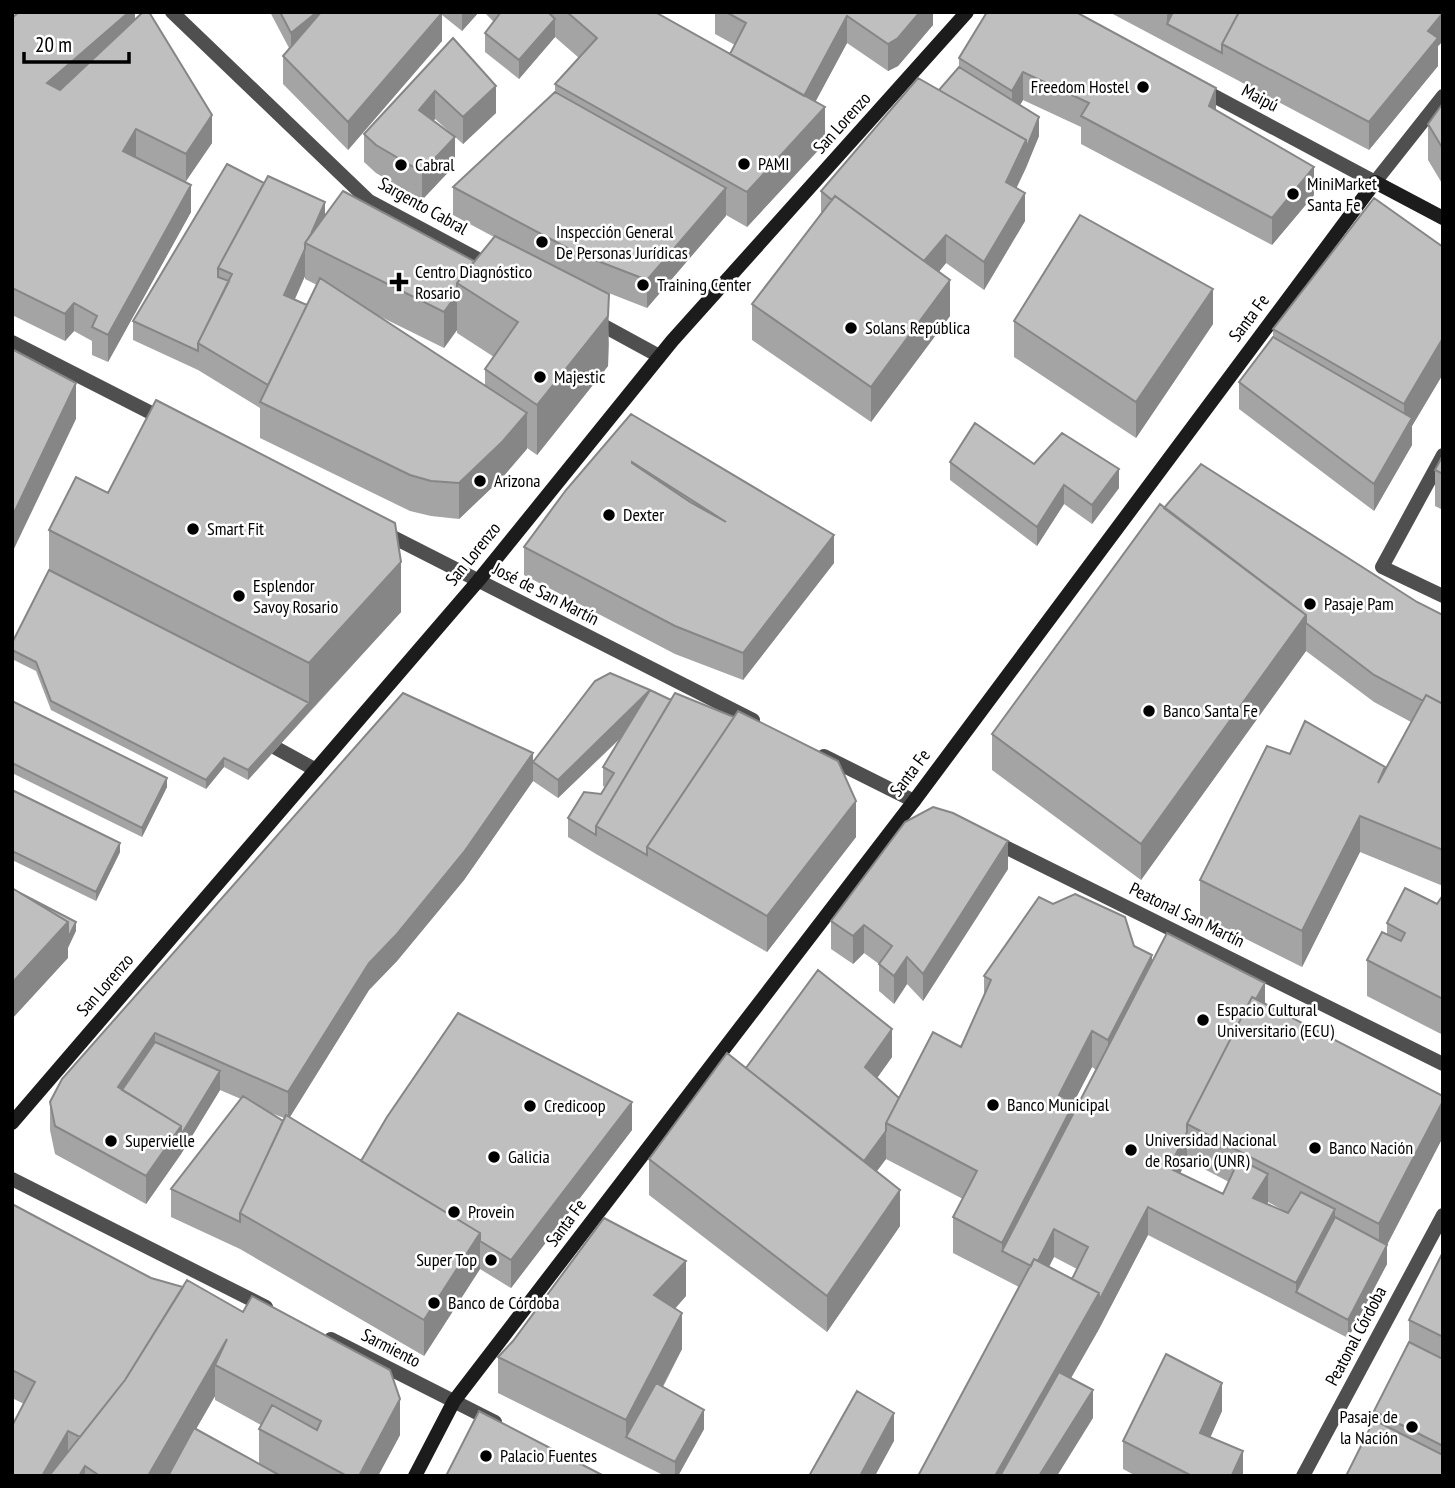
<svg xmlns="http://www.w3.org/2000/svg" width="1455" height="1488" viewBox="0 0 1455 1488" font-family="'PT Sans Narrow',sans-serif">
	<rect width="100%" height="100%" fill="#fff"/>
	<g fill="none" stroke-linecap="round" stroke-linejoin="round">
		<path stroke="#4f4f4f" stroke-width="14" d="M1443 455 1382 567 1443 596
			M276 748 316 770"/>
		<path stroke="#4f4f4f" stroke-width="14" d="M993 841 1443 1064
			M1303 1476 1443 1215"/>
		<path stroke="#4f4f4f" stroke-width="14" d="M172 12 369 201 491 266
			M593 320 659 356
			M12 342 167 421
			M381 531 753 720
			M824 756 914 801
			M12 1179 266 1307
			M331 1339 495 1422"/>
		<path stroke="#4f4f4f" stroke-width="14" d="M1201 89 1375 182 1443 96"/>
		<path stroke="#1c1c1c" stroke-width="14" d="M12 1123 478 581 672 341 967 12
			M415 1476 454 1401 914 801 1375 182 1443 218"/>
	</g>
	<path fill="#a4a4a4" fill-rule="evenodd" d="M135 12V20L212 143 186 181 191 212 108 362 92 355V341L74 331 65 341 12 315V18Z
		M270 12H479L462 31 442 15V41L348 150 283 84V56L289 48Z
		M484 12H655L730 54 735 45 715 34V12H933V25L898 66 888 71 847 43 815 102 825 143 747 227 726 215 647 308 606 292 609 344 608 366 537 455 527 448 502 478 459 519 431 516 410 511 260 438V408L198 370 133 340V321L227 164 325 215 474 261 494 237 453 215V187L555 92V84L579 58 555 37 519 79 485 52V33L494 22ZM305 276V279L317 285 307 305 295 299ZM375 314 444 348 457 330V333L494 357 485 369V386Z
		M1109 12H1443V41L1438 46V66L1369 150Z
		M453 38 496 113 463 144 435 119 433 121 455 165 422 200 376 173 364 162V134Z
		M959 58 1216 110 1314 195 1272 245 1081 144V127L1023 100 1020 105 1039 136 1016 188 1025 221 984 290 946 263 939 272 950 316 871 422 752 340V304L821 214V191L939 90 959 67Z
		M1443 103V185L1428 160V124Z
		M1443 247V374L1412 426V445L1374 511 1239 409V382L1273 337V329Z
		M1014 321 1213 324 1136 438 1014 357Z
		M631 414 834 563 743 680 675 654 524 575V547Z
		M1443 455V510L1435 506V470Z
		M950 462 1034 464 1119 488 1092 524 1064 504 1037 546 950 480Z
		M108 493 401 612 248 780 224 767 206 789 51 710 36 671 12 659V643L49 570V530Z
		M1164 508 1417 602 1443 615V886L1360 852 1302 967 1200 916V880L1290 754 1385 771 1411 722 1374 702 1306 651 1141 880 992 770V734Z
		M595 681 856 837 767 952 596 854 568 837V818L601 794 605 787 603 786V767L622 737 558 798 533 781 464 880 397 961 369 990 290 1117 361 1161 632 1130 511 1288 480 1269 424 1356 240 1249 171 1217V1189L241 1099 220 1090 181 1154 146 1204 55 1154 50 1130V1102L533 762ZM266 1111 284 1118 283 1121Z
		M12 701 167 787 142 837 12 773Z
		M12 790 120 852 96 901 12 860Z
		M1008 869 923 1001 907 984 894 1004 879 991V964L864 953 853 964 831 949V921Z
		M1443 895V1035L1367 996V960L1387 934V923L1437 904Z
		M1134 946 1152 963 1265 1004 1443 1096V1137L1387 1245V1264L1348 1338 1148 1235 1099 1329 1071 1378 1093 1418 1019 1287 953 1253V1217L963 1199 886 1159 876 1171 900 1226 827 1332 649 1195V1159L746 1068 892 1057 877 1078 899 1098 961 1047 984 996V976ZM1092 1067 1096 1070 1074 1112 1073 1103ZM1187 1160 1229 1182 1223 1194 1180 1173ZM1268 1202 1288 1213 1267 1204ZM1054 1257 1077 1269 1072 1279 1049 1267Z
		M12 1204 400 1435 378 1476H12L24 1404 12 1398ZM215 1396V1400L261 1425 259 1429V1464L196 1429Z
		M1443 1252V1476L1374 1420V1411L1409 1342V1320Z
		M686 1296 675 1309 682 1349 663 1387 704 1429 678 1476H665L498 1393V1357Z
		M1222 1411 1210 1437 1243 1476H1136L1123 1469V1441Z"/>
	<path fill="#868686" d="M129 12H135V35L47 111V83Z
		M317 12H340L291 52V33Z
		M462 12H479L462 31Z
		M920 12H933V25L898 66 888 71V44Z
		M1168 12H1184L1167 24V15Z
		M442 13V41L348 150V122Z
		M1443 13V41L1438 46V66L1369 150V122L1428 31Z
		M847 16V43L803 125V97Z
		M555 19V37L519 79V60Z
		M1023 72V100L1012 118V91Z
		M496 86V113L463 144V117Z
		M1216 88V116L1209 106Z
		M435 91V119L419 137V110Z
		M825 107V143L747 227V192Z
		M212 115V143L186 181V154Z
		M1039 117V136L1026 168V149Z
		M136 129V157L123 151Z
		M455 137V165L422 200V172Z
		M1026 140V168L1006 210V182Z
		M1314 167V195L1272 245V218Z
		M191 185V212L108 362V335Z
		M726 188V216L647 308V280Z
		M1025 193V221L984 290V262Z
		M325 202V229L307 244Z
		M946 235V263L920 294V266Z
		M305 249V276L284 323V295Z
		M950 280V316L871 422V387Z
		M1213 289V324L1136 438V402Z
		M457 294V330L444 348V312Z
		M609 294 608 366 537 455V405Z
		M74 303V331L65 341V314Z
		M1443 338V374L1412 426V445L1374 511V484L1404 431V404Z
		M76 383V419L12 553V517Z
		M527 413V449L502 478 459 519V483Z
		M1119 469V488L1092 524V505Z
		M1064 485V504L1037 546V527Z
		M834 535V563L743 680V653Z
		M401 562V612L309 712V663Z
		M1306 615V651L1141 880V844Z
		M650 690V709L558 798V780Z
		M309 703V712L248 780V770Z
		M533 753V781L464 880 397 961 369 990 288 1120V1092L369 963Z
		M224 758V767L206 789V780Z
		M167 778V787L142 837V828Z
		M856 801V837L767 952V916Z
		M1360 816V852L1302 967V931Z
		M1008 841V869L923 1001V974Z
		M120 843V852L96 901V892Z
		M68 922H76V931L68 948V958L12 1019V983Z
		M864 925V953L853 964V936Z
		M1152 955V991L1108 1076V1040Z
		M907 957V984L894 1004V976Z
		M1265 983V1011L1191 1126Z
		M892 1029V1057L865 1095V1067Z
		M1092 1031V1067L1059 1131V1095Z
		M155 1033V1061L127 1102 118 1087Z
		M220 1071V1090L181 1154 146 1204V1176Z
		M1443 1101V1137L1379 1260V1224Z
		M632 1102V1130L511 1288V1260Z
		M1074 1103V1139L1002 1251V1243Z
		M886 1131V1159L860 1194V1166Z
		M1187 1132V1160L1169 1195V1168Z
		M1268 1174V1202L1253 1226V1198Z
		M900 1190V1226L827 1332V1296Z
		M1148 1207V1235L1099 1329 1015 1476H995Z
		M1335 1209V1236L1296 1292V1283Z
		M1054 1229V1257L1034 1295V1268Z
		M480 1233V1269L424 1356V1320Z
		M1387 1245V1264L1348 1338V1320Z
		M686 1261V1296L654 1331V1295Z
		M682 1313V1349L634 1441 626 1437V1420Z
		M227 1339 215 1365V1396L169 1476H148Z
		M1222 1383V1411L1200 1461V1433Z
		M1093 1390V1418L1057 1476H1039Z
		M400 1399V1435L378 1476H359Z
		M704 1410V1429L678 1476H675V1462Z
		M894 1413V1441L875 1476H860Z
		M68 1431V1458L58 1476H42Z
		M1243 1451V1476H1232Z
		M85 1466V1476H79Z"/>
	<path fill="#bfbfbf" stroke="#868686" stroke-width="2" fill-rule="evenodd" d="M19 12H129L47 83 60 90 143 12H149L212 115 186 154 136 129 123 151 191 185 108 335 92 327 97 316 74 303 65 314 12 288V18Z
		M280 12H317L291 33Z
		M321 12H441L442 13 348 122 283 56Z
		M501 12H548L555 19 519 60 485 33Z
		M567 12H655L825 107 747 192 555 84 597 38Z
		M726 12H920L898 38 888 44 847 16 804 96 730 54 746 23Z
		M987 12H1076L1216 88 1209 106 1314 167 1272 218 1081 116 1089 103 1023 72 1012 91 959 58Z
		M1173 12H1239L1222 44V53L1167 24Z
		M1239 12H1443V13L1428 31 1438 38 1369 122 1222 44Z
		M453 38 496 86 463 117 435 91 419 110 455 137 422 172 376 145 364 134Z
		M959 67 1039 117 1026 149V140L939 90Z
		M918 78 1026 140 1006 182 1025 193 984 262 946 235 924 261 835 196 832 200 821 191Z
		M555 92 726 188 647 280 577 253 453 187Z
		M1443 103V149L1428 124Z
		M227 164 264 183 218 268V277L229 281 198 343V351L133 321Z
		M268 176 325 202 311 234 305 243V249L284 295 307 305 268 385 198 343 232 274 218 268Z
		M343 191 474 261 457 283V294L444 312 305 243Z
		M835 196 950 280 871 387 752 304Z
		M1374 198 1443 247V338L1404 404 1273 329Z
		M1080 215 1213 289 1136 402 1014 321Z
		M495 236 609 294 608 316 537 405 485 369 518 322 457 283Z
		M320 278 527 413 502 442 459 483 431 481 410 475 260 402Z
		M1273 337 1412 418 1374 484 1239 382Z
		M12 349 76 383 12 517Z
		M156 400 395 523 401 562 309 663 49 530 76 477 108 493Z
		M631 414 834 535 743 653 675 626 524 547 566 490ZM632 462 726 522 690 502 632 463Z
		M975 423 1034 464 1062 433 1119 469 1092 505 1064 485 1037 527 950 462Z
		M1443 455V474L1435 470Z
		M1201 464 1417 602 1443 615V704L1426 695 1423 701 1374 675 1306 623V615L1164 508Z
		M1160 504 1306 615 1141 844 992 734Z
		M49 570 309 703 248 770 224 758 206 780 51 701 36 662 12 650V643Z
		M610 673 650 690 671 700 596 826V835L568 818 584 792 601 794 614 773 603 767 650 690 558 780 533 762 595 681Z
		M403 693 533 753 464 852 397 934 369 963 288 1092 155 1033 118 1087 181 1126 146 1176 55 1126 50 1102 62 1079Z
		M675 693 734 717 647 847V855L596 826Z
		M1426 695 1443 704V850L1360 816 1302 931 1200 880 1267 746 1290 754 1305 721 1385 767 1378 783Z
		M12 701 167 778 142 828 12 763Z
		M738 711 838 761 856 801 767 916 647 847Z
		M12 790 120 843 96 892 12 851Z
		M933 807 953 813 1008 841 923 974 907 957 894 976 879 964 892 946 864 925 853 936 831 921 905 822Z
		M12 888 68 922 12 983Z
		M1405 888 1437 904 1443 895V999L1367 960 1382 932 1401 941 1405 933 1387 923Z
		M20 893 76 922 68 938V922Z
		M1075 894 1125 917 1134 946 1152 955 1108 1040 1092 1031 1059 1095 1074 1103 1002 1243 953 1217 977 1171 886 1123 933 1032 961 1047 991 980 984 976 1039 897 1053 904Z
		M1167 933 1265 983 1256 999 1252 997 1187 1124V1132L1169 1168 1223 1194 1239 1159 1268 1174 1253 1198 1288 1213 1301 1192 1335 1209 1296 1283 1148 1207 1099 1301V1293L1072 1279 1088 1247 1054 1229 1038 1261 1034 1259 1031 1266 1002 1251Z
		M818 970 892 1029 865 1067 899 1098 886 1123V1131L864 1161 746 1068Z
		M1252 997 1443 1096V1101L1379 1224 1187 1124Z
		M458 1013 632 1102 511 1260 480 1241V1233L361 1161 387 1117Z
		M155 1042 220 1071 181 1135V1126L122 1090Z
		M727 1053 900 1190 827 1296 649 1159Z
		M243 1096 283 1121 240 1213V1222L171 1189Z
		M286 1115 480 1233 424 1320 240 1213Z
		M12 1204 151 1278 183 1287 125 1380 80 1437 68 1431 42 1476H12V1426L35 1382 12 1370Z
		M1335 1217 1387 1245 1348 1320 1296 1292Z
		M604 1218 686 1261 654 1295 682 1313 626 1420 498 1357 513 1341Z
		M1443 1252V1337L1409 1320Z
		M1034 1259 1099 1293 995 1476H918Z
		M187 1280 243 1312 252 1296 390 1370 400 1399 359 1476H347L259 1429 272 1405 317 1430 321 1421 215 1365 227 1339 148 1476H100L85 1466 79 1476H49L125 1380Z
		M1409 1342 1443 1359V1446L1374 1411Z
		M1166 1354 1222 1383 1200 1433 1243 1451 1232 1475 1235 1476H1192L1123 1441Z
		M1059 1372 1093 1390 1039 1476H1000Z
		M656 1383 704 1410 675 1462 626 1437Z
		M857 1391 894 1413 860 1476H809Z
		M479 1411 604 1476H446Z
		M1374 1420 1443 1455V1476H1346Z
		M194 1428 281 1476H168Z"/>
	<g fill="#000" stroke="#fff" stroke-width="2.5">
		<circle cx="1143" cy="87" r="7"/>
		<circle cx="744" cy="164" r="7"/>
		<circle cx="401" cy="165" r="7"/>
		<circle cx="1293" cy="194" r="7"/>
		<circle cx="542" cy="242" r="7"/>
		<path d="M395.5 271.5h7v7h7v7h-7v7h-7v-7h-7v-7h7z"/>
		<circle cx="643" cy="285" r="7"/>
		<circle cx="851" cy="328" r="7"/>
		<circle cx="540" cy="377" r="7"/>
		<circle cx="480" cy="481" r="7"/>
		<circle cx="609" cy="515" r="7"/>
		<circle cx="193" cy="529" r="7"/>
		<circle cx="239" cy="596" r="7"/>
		<circle cx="1310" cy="604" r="7"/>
		<circle cx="1149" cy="711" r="7"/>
		<circle cx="1203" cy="1020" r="7"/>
		<circle cx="993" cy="1105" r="7"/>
		<circle cx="530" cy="1106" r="7"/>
		<circle cx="111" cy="1141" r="7"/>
		<circle cx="1315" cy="1148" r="7"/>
		<circle cx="1131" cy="1150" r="7"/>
		<circle cx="494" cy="1157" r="7"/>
		<circle cx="454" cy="1212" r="7"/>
		<circle cx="491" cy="1260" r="7"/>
		<circle cx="434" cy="1303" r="7"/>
		<circle cx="1412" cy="1427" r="7"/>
		<circle cx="486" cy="1456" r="7"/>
	</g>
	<g text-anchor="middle" stroke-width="5" stroke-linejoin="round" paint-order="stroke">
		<g font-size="18" fill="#000" stroke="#fff" text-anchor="start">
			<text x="1129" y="93" text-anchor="end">Freedom Hostel</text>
			<text x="758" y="170">PAMI</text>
			<text x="415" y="171">Cabral</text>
			<text x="1307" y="190">MiniMarket<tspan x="1307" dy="21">Santa Fe</tspan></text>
			<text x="556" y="238">Inspección General<tspan x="556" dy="21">De Personas Jurídicas</tspan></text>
			<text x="415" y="278">Centro Diagnóstico<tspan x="415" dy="21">Rosario</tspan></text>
			<text x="657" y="291">Training Center</text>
			<text x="865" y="334">Solans República</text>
			<text x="554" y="383">Majestic</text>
			<text x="494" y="487">Arizona</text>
			<text x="623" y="521">Dexter</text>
			<text x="207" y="535">Smart Fit</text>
			<text x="253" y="592">Esplendor<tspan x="253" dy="21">Savoy Rosario</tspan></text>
			<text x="1324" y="610">Pasaje Pam</text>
			<text x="1163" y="717">Banco Santa Fe</text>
			<text x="1217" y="1016">Espacio Cultural<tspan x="1217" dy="21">Universitario (ECU)</tspan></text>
			<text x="1007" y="1111">Banco Municipal</text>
			<text x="544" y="1112">Credicoop</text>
			<text x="1145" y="1146">Universidad Nacional<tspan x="1145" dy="21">de Rosario (UNR)</tspan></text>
			<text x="125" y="1147">Supervielle</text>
			<text x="1329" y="1154">Banco Nación</text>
			<text x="508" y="1163">Galicia</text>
			<text x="468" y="1218">Provein</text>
			<text x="477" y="1266" text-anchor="end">Super Top</text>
			<text x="448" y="1309">Banco de Córdoba</text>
			<text x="1398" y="1423" text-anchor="end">Pasaje de<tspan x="1398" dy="21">la Nación</tspan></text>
			<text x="500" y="1462">Palacio Fuentes</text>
		</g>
		<g font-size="18" fill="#000" stroke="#fff">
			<text transform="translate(1260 98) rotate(28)" y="6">Maipú</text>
			<text transform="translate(842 123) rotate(-48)" y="6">San Lorenzo</text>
			<text transform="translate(423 206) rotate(29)" y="6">Sargento Cabral</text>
			<text transform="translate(1249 318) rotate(-53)" y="6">Santa Fe</text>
			<text transform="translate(473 554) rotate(-51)" y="6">San Lorenzo</text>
			<text transform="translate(546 594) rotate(27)" y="6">José de San Martín</text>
			<text transform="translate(910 773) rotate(-53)" y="6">Santa Fe</text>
			<text transform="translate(1187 915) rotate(26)" y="6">Peatonal San Martín</text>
			<text transform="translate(105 985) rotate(-49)" y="6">San Lorenzo</text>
			<text transform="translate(566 1223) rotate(-53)" y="6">Santa Fe</text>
			<text transform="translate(1356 1336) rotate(-62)" y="6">Peatonal Córdoba</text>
			<text transform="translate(391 1348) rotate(27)" y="6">Sarmiento</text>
		</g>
	</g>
	<rect width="1455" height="1488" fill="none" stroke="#000000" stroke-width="28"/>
	<path d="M24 52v10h105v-10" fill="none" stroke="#000000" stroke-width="3.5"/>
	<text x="35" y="52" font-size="21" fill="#000000" stroke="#ffffff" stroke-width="5" paint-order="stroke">20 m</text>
</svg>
